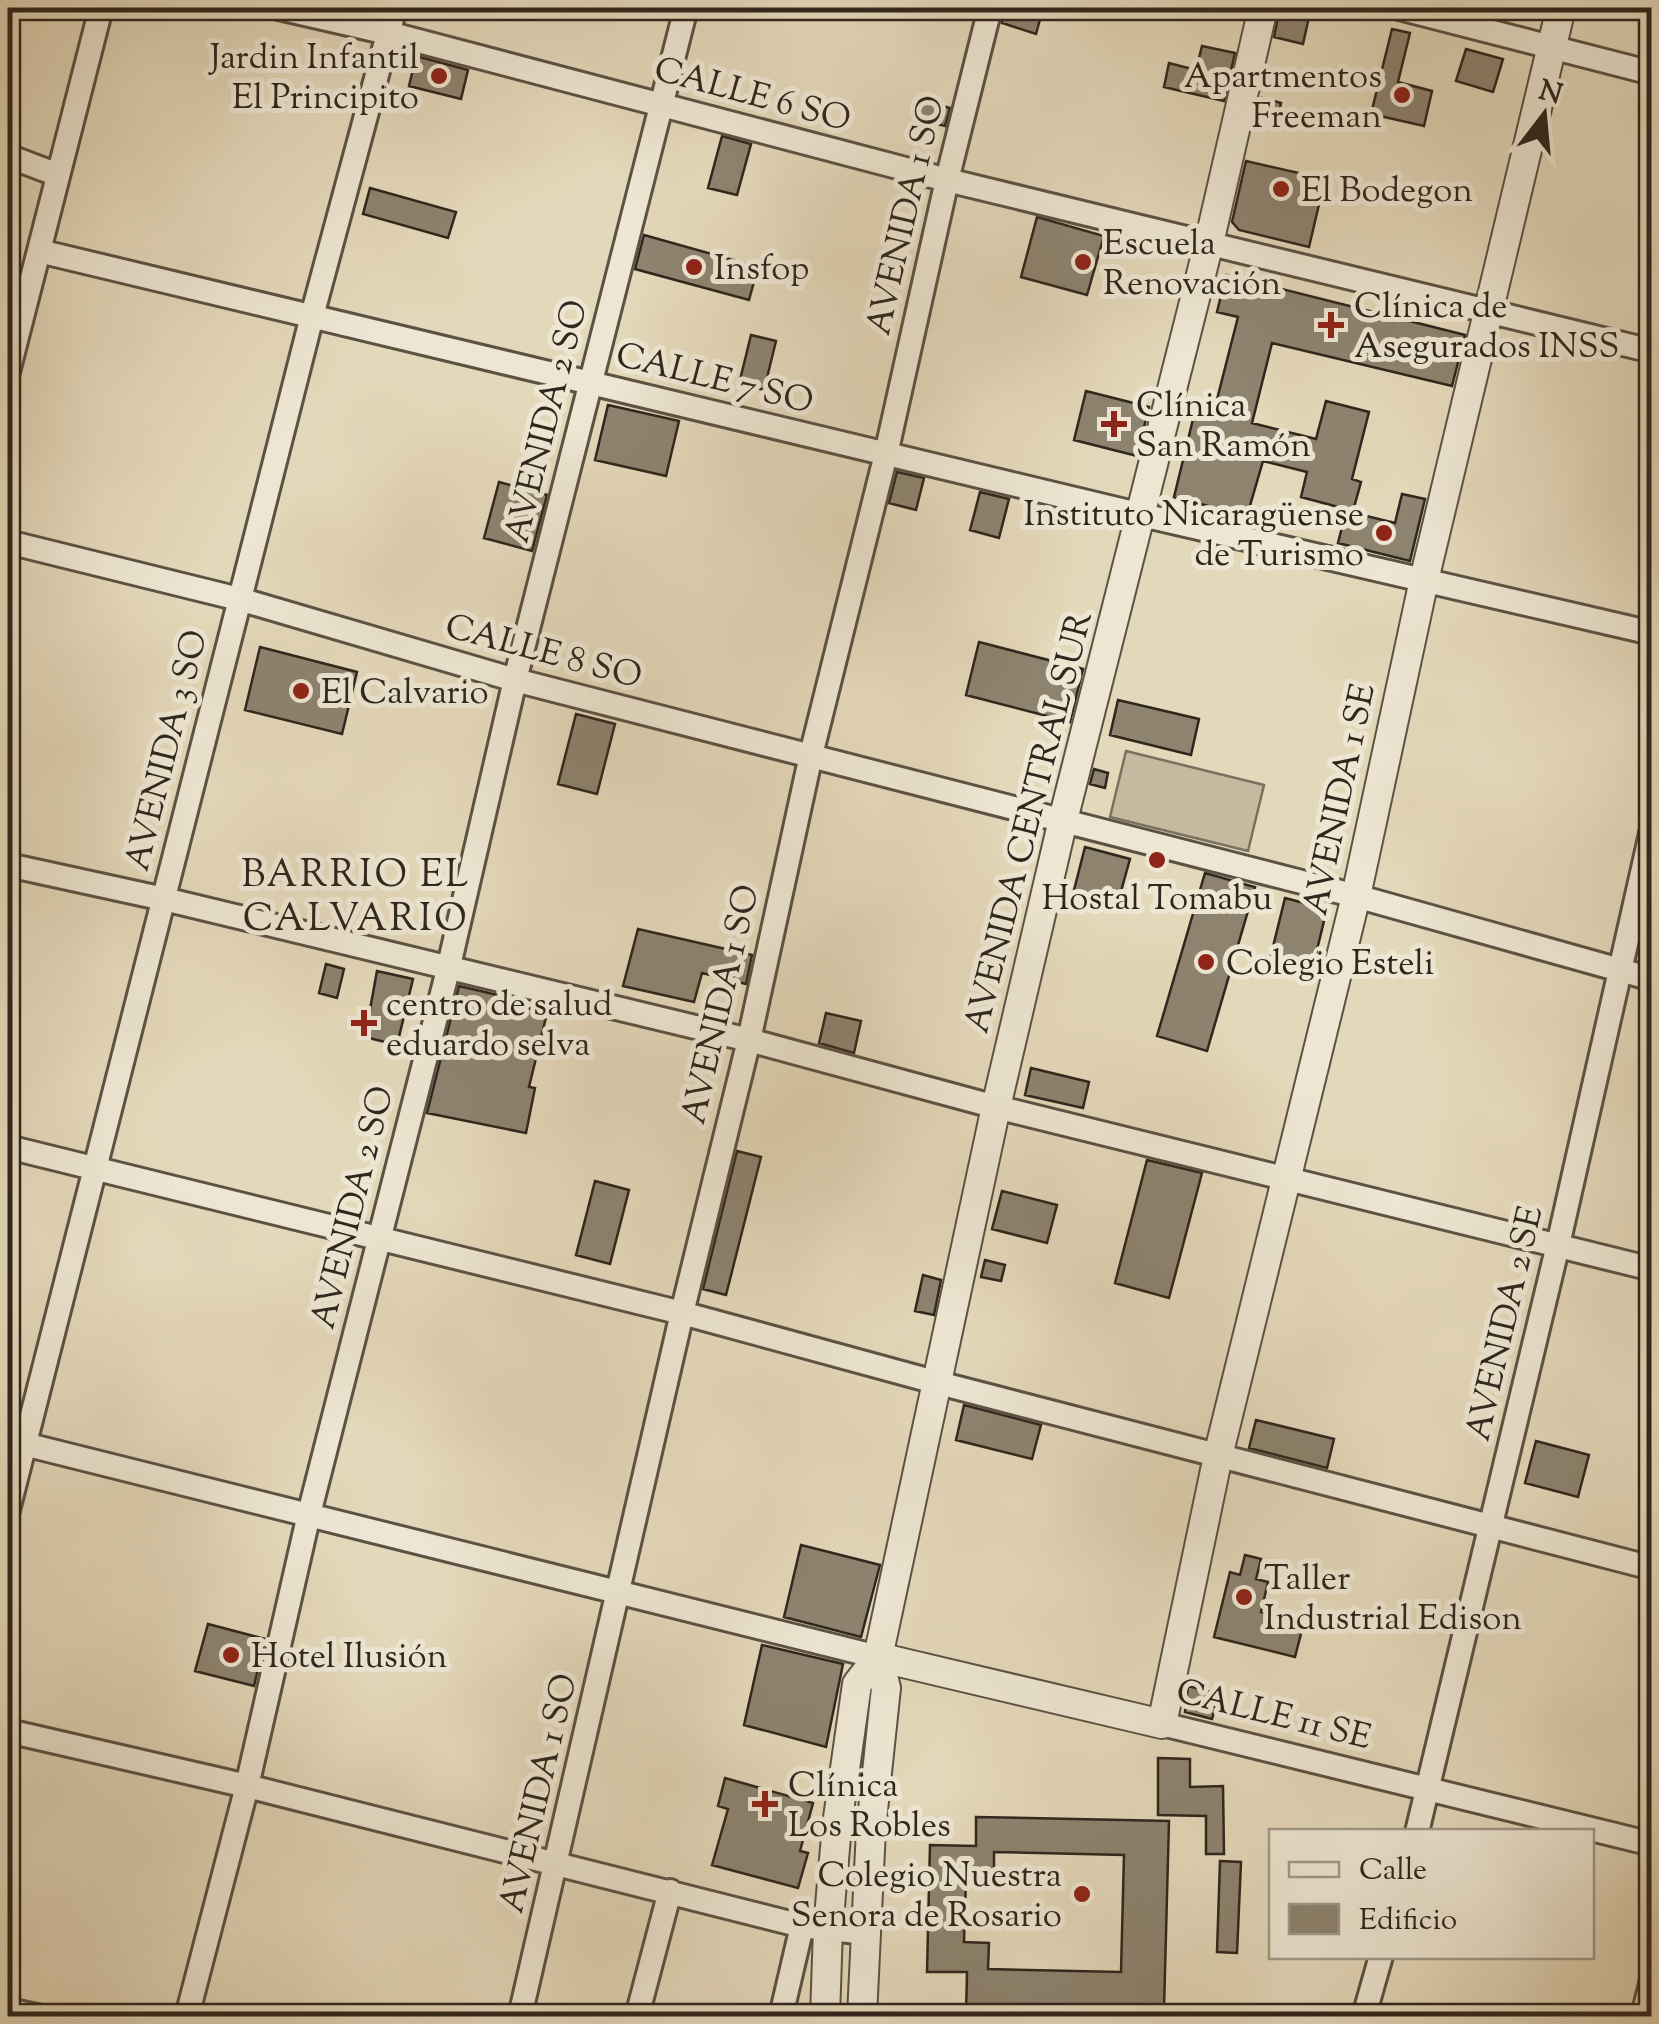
<svg xmlns="http://www.w3.org/2000/svg" width="1659" height="2024" viewBox="0 0 1659 2024" font-family="'Sorts Mill Goudy',serif">
	<rect width="100%" height="100%" fill="#e4d8ba"/>
	<filter id="stains"><feTurbulence type="fractalNoise" baseFrequency=".002" numOctaves="4"/><feColorMatrix values="0 0 0 0 .2 0 0 0 0 .09 0 0 0 0 .02 0 0 0 .5 -.17"/></filter>
	<radialGradient id="worn" r=".72"><stop offset=".6" stop-color="#630" stop-opacity="0"/><stop offset="1" stop-color="#630" stop-opacity=".3"/></radialGradient>
	<path fill="#c5ba9f" stroke="#7a705e" stroke-width="2.5" d="M1126 751 1264 785 1248 851 1110 817Z"/>
	<path fill="#8d836f" stroke="#2f261d" stroke-width="2.5" fill-rule="evenodd" d="M1005 8 1042 12 1036 34 1002 23Z
		M1280 8H1311L1303 44 1274 37Z
		M1392 29 1410 33 1398 82 1432 91 1424 126 1371 114Z
		M1202 46 1235 53 1224 101 1164 87 1169 63 1196 70Z
		M1466 49 1503 59 1493 92 1456 81Z
		M416 56 468 70 461 99 409 86Z
		M1262 98 1281 103 1278 118 1259 113Z
		M918 100 950 108 945 126 913 118Z
		M722 136 751 144 737 195 708 188Z
		M1246 161 1325 179 1309 247 1239 230 1232 222Z
		M370 188 456 212 448 238 363 214Z
		M1037 217 1104 236 1087 295 1021 277Z
		M644 235 758 267 749 300 635 269Z
		M1226 275 1465 335 1452 386 1272 343 1252 423 1316 439 1326 401 1369 412 1352 479 1361 482 1353 511 1301 497 1307 472 1263 461 1247 516 1174 497 1195 411 1213 415 1238 317 1217 312Z
		M751 335 776 341 764 390 739 384Z
		M1086 391 1149 407 1137 456 1074 440Z
		M608 405 679 421 666 476 595 460Z
		M897 472 924 478 916 510 889 503Z
		M499 482 547 495 532 551 484 538Z
		M980 492 1009 499 999 538 970 530Z
		M1402 494 1425 499 1410 561 1338 543 1346 511 1395 523Z
		M979 642 1083 669 1070 722 966 695Z
		M260 647 357 672 342 734 245 710Z
		M1118 700 1199 719 1191 755 1110 735Z
		M576 714 615 724 597 794 558 784Z
		M1094 769 1108 773 1105 788 1090 784Z
		M1085 847 1130 859 1118 902 1074 890Z
		M1205 873 1255 887 1207 1051 1157 1036Z
		M1285 898 1327 909 1312 970 1270 959Z
		M638 929 752 955 746 984 702 973 694 1002 623 986Z
		M326 964 344 969 337 998 319 993Z
		M377 971 413 979 397 1045 365 1037Z
		M459 986 506 997 505 1002 547 1013 529 1087 535 1088 526 1133 427 1113Z
		M826 1013 861 1021 854 1053 819 1043Z
		M1031 1068 1089 1082 1083 1108 1025 1095Z
		M737 1151 761 1157 726 1295 703 1289Z
		M1147 1160 1202 1173 1169 1298 1115 1283Z
		M595 1181 629 1190 610 1264 576 1255Z
		M1002 1191 1057 1205 1047 1243 992 1229Z
		M985 1260 1005 1265 1001 1281 981 1277Z
		M923 1275 941 1280 934 1315 915 1311Z
		M964 1405 1041 1425 1032 1459 956 1440Z
		M1256 1420 1334 1439 1327 1468 1249 1448Z
		M1536 1441 1589 1455 1578 1497 1525 1483Z
		M801 1545 880 1565 861 1637 784 1617Z
		M1245 1555 1261 1559 1256 1579 1268 1582 1261 1612 1304 1622 1295 1657 1214 1637 1230 1572 1240 1575Z
		M208 1624 265 1639 254 1686 195 1671Z
		M762 1645 843 1664 826 1747 744 1725Z
		M1188 1686 1219 1694 1212 1719 1185 1712Z
		M1158 1758 1190 1759V1787L1223 1786 1224 1854H1206V1816L1158 1815Z
		M725 1778 813 1803 800 1851 808 1853 798 1888 712 1865 728 1809 718 1806Z
		M976 1817 1169 1821 1164 2009 1048 2006V2016H966L967 1972H927L930 1845 976 1846ZM994 1852 1124 1855 1121 1972 988 1969 989 1943 964 1942 966 1880 994 1881Z
		M1220 1861 1241 1862 1237 1953 1217 1952Z"/>
	<g fill="none" stroke-linecap="round" stroke-linejoin="round">
		<defs>
			<path id="minor" d="M279 8 388 33 947 180 1652 351
				M1399 8 1652 73
				M8 156 58 175
				M39 251 1142 515 1652 633
				M8 372 101 8
				M8 542 239 599 515 680 1356 896 1652 979
				M8 865 164 899 749 1040 996 1107 1652 1269
				M8 1147 682 1313 935 1382 1652 1568
				M8 1440 878 1657
				M8 1510 312 316 395 8
				M1162 1724 1652 1844
				M8 1731 247 1786 802 1926 867 1933
				M1417 1832 1558 1245 1652 829
				M8 2010 37 2016
				M187 2016 247 1786 309 1514 448 970 515 680 686 8
				M520 2016 682 1313 749 1040 811 755 886 454 947 180 990 8
				M637 2016 670 1891
				M781 2016 802 1926
				M1364 2016 1381 1956
				M1643 2016 1652 1980"/>
			<path id="tertiary" d="M878 1657 1162 1724 1218 1456 1356 896 1424 580 1561 8
				M825 2016 828 1929 837 1825 857 1684 878 1657 996 1107 1063 820 1209 243 1263 8
				M862 2016 871 1829 886 1688 878 1657"/>
		</defs>
		<use href="#minor" stroke="#5c5244" stroke-width="28"/>
		<use href="#tertiary" stroke="#5c5244" stroke-width="32"/>
		<use href="#minor" stroke="#ede6d2" stroke-width="22"/>
		<use href="#tertiary" stroke="#ede6d2" stroke-width="28"/>
	</g>
	<g fill="#8f2418" stroke="#ede6d2" stroke-width="4">
		<circle cx="439" cy="76" r="10"/>
		<circle cx="1402" cy="95" r="10"/>
		<circle cx="1281" cy="189" r="10"/>
		<circle cx="1083" cy="262" r="10"/>
		<circle cx="694" cy="267" r="10"/>
		<path d="M1326 310h10v10h10v10h-10v10h-10v-10h-10v-10h10z"/>
		<path d="M1109 409h10v10h10v10h-10v10h-10v-10h-10v-10h10z"/>
		<circle cx="1384" cy="533" r="10"/>
		<circle cx="301" cy="691" r="10"/>
		<circle cx="1157" cy="860" r="10"/>
		<circle cx="1206" cy="962" r="10"/>
		<path d="M359 1008h10v10h10v10h-10v10h-10v-10h-10v-10h10z"/>
		<circle cx="1244" cy="1597" r="10"/>
		<circle cx="231" cy="1655" r="10"/>
		<path d="M760 1789h10v10h10v10h-10v10h-10v-10h-10v-10h10z"/>
		<circle cx="1082" cy="1894" r="10"/>
	</g>
	<g text-anchor="middle" stroke-width="10" stroke-linejoin="round" paint-order="stroke">
		<g font-size="35" fill="#2f261d" stroke="#ede6d2" text-anchor="start">
			<text x="419" y="68" text-anchor="end">Jardin Infantil<tspan x="419" dy="40">El Principito</tspan></text>
			<text x="1382" y="87" text-anchor="end">Apartmentos<tspan x="1382" dy="40">Freeman</tspan></text>
			<text x="1301" y="201">El Bodegon</text>
			<text x="1103" y="254">Escuela<tspan x="1103" dy="40">Renovación</tspan></text>
			<text x="714" y="279">Insfop</text>
			<text x="1354" y="317">Clínica de<tspan x="1354" dy="40">Asegurados INSS</tspan></text>
			<text x="1136" y="416">Clínica<tspan x="1136" dy="40">San Ramón</tspan></text>
			<text x="1364" y="525" text-anchor="end">Instituto Nicaragüense<tspan x="1364" dy="40">de Turismo</tspan></text>
			<text x="321" y="703">El Calvario</text>
			<text x="1157" y="909" text-anchor="middle">Hostal Tomabu</text>
			<text x="1226" y="974">Colegio Esteli</text>
			<text x="386" y="1015">centro de salud<tspan x="386" dy="40">eduardo selva</tspan></text>
			<text x="1264" y="1589">Taller<tspan x="1264" dy="40">Industrial Edison</tspan></text>
			<text x="251" y="1667">Hotel Ilusión</text>
			<text x="788" y="1796">Clínica<tspan x="788" dy="40">Los Robles</tspan></text>
			<text x="1062" y="1886" text-anchor="end">Colegio Nuestra<tspan x="1062" dy="40">Senora de Rosario</tspan></text>
		</g>
		<g font-size="35" fill="#2f261d" stroke="#ede6d2">
			<text transform="translate(753 93) rotate(15)" y="12">CALLE 6 SO</text>
			<text transform="translate(904 215) rotate(-77)" y="12">AVENIDA 1 SO</text>
			<text transform="translate(715 377) rotate(14)" y="12">CALLE 7 SO</text>
			<text transform="translate(545 421) rotate(-76)" y="12">AVENIDA 2 SO</text>
			<text transform="translate(544 650) rotate(15)" y="12">CALLE 8 SO</text>
			<text transform="translate(165 750) rotate(-76)" y="12">AVENIDA 3 SO</text>
			<text transform="translate(1338 799) rotate(-78)" y="12">AVENIDA 1 SE</text>
			<text transform="translate(1027 822) rotate(-76)" y="12">AVENIDA CENTRAL SUR</text>
			<text transform="translate(719 1004) rotate(-77)" y="12">AVENIDA 1 SO</text>
			<text transform="translate(351 1207) rotate(-76)" y="12">AVENIDA 2 SO</text>
			<text transform="translate(1503 1323) rotate(-77)" y="12">AVENIDA 2 SE</text>
			<text transform="translate(1274 1713) rotate(14)" y="12">CALLE 11 SE</text>
			<text transform="translate(537 1793) rotate(-77)" y="12">AVENIDA 1 SO</text>
		</g>
		<g font-size="38" letter-spacing="2.5" fill="#2f261d" stroke="#ede6d2">
			<text x="356" y="886">BARRIO EL<tspan x="356" dy="44">CALVARIO</tspan></text>
		</g>
	</g>
	<rect width="1659" height="2024" fill="none" stroke="#e4d8ba" stroke-width="40"/>
	<rect x="10" y="10" width="1639" height="2004" fill="none" stroke="#2f261d" stroke-width="5"/>
	<rect x="20" y="20" width="1619" height="1984" fill="none" stroke="#2f261d" stroke-width="2.5"/>
	<rect x="1269" y="1829" width="325" height="130" fill="#ede6d2" stroke="#a1998a" stroke-width="2.5"/>
	<rect x="1289" y="1862" width="50" height="15" fill="#ede6d2" stroke="#a1998a" stroke-width="2.5"/>
	<text x="1359" y="1879" font-size="30" fill="#2f261d">Calle</text>
	<rect x="1289" y="1904" width="50" height="30" fill="#8d836f" stroke="#a1998a" stroke-width="2.5"/>
	<text x="1359" y="1929" font-size="30" fill="#2f261d">Edificio</text>
	<g transform="translate(1544 115) rotate(16)" stroke="#ede6d2" stroke-width="8" paint-order="stroke">
	<path d="M0-8L18 38L0 25L-18 38Z" fill="#2f261d"/>
	<text y="-15" font-size="28" font-weight="bold" text-anchor="middle" fill="#2f261d">N</text>
	</g>
	<rect width="100%" height="100%" filter="url(#stains)"/>
	<rect width="100%" height="100%" fill="url(#worn)"/>
</svg>
